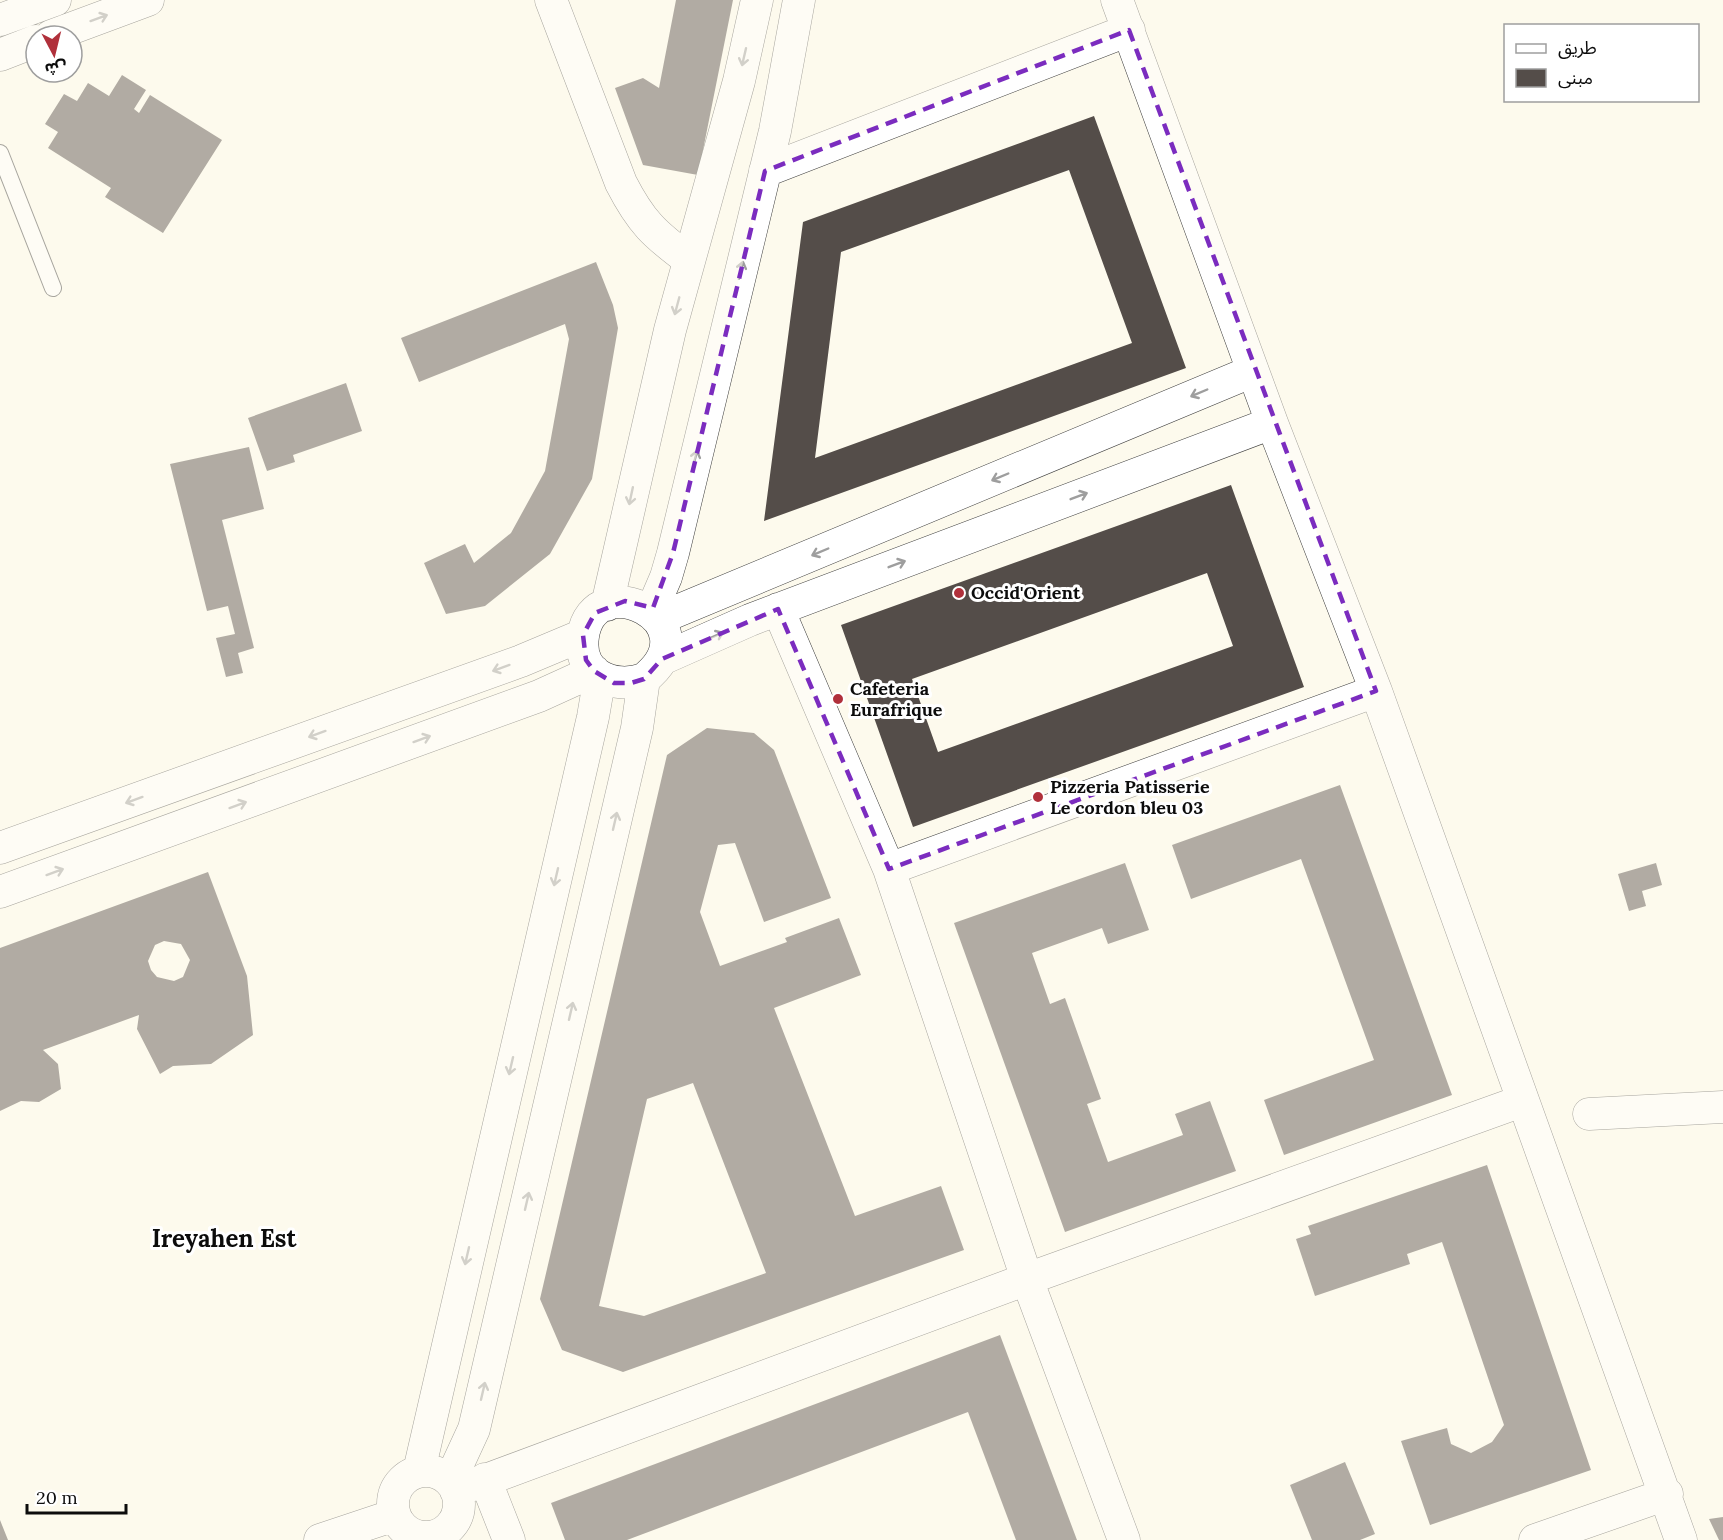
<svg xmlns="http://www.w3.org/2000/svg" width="1723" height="1540" viewBox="0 0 1723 1540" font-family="Lora,'Noto Sans Arabic',serif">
	<rect width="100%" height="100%" fill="#fdfaed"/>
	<path fill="#544d49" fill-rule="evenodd" d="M676 0H733L698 175 643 165 615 88 643 78 659 88Z
		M122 75 146 90 134 109 139 113 150 95 222 140 163 233 105 197 111 188 48 148 58 132 45 124 64 94 77 101 88 83 109 96Z
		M1094 116 1186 368 764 521 803 222ZM1069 170 1132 343 815 458 841 252Z
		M596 262 613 305 618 328 592 479 550 554 485 606 446 614 424 563 465 544 474 563 511 533 545 471 569 339 565 324 419 382 401 338Z
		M346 383 362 431 293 455 295 462 267 471 248 418Z
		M249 447 264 509 222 520 254 648 238 653 243 673 226 677 216 638 235 634 228 606 207 611 170 464Z
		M1231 485 1304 687 913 827 841 625ZM1207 573 1233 646 938 752 912 679Z
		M707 728 754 733 774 750 831 898 764 922 735 843 718 845 700 912 720 966 787 942 785 938 839 918 861 975 774 1008 855 1216 941 1186 964 1250 623 1372 562 1350 540 1299 667 755ZM693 1083 766 1273 644 1316 599 1306 647 1099Z
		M1340 785 1452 1095 1284 1155 1264 1100 1374 1060 1301 859 1191 899 1172 845Z
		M1125 863 1149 930 1108 944 1102 928 1032 953 1050 1004 1065 998 1101 1099 1087 1104 1108 1162 1183 1135 1175 1114 1210 1101 1236 1171 1065 1232 954 923Z
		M1656 863 1662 885 1642 891 1646 906 1629 911 1618 874Z
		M208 872 247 976 253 1035 211 1064 173 1066 160 1074 137 1029 139 1015 43 1050 58 1064 61 1089 39 1102 21 1101 0 1111V948ZM164 941 181 944 190 960 183 977 174 981 157 977 151 970 148 961 155 945Z
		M1487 1165 1591 1470 1430 1525 1401 1441 1447 1428 1451 1444 1471 1453 1492 1442 1504 1425 1442 1242 1407 1254 1410 1264 1315 1296 1296 1239 1311 1234 1308 1226Z
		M1000 1335 1077 1540H1016L968 1412 627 1540H565L551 1503Z
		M1345 1462 1375 1534 1360 1540H1312L1290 1485Z
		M1723 1517V1540H1719L1709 1519Z
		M0 1520 8 1540H0Z"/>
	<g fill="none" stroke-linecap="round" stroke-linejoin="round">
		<defs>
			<path id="lane" d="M0 153 53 288"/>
			<path id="street" d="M551 0 621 183C641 222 654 234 689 260
				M1117 0 1272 423 1376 691 1681 1540
				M0 20 55 0
				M51 36 148 0
				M0 55 36 41
				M765 171 1129 30
				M607 605 670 330 739 81 757 0
				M778 609 889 869 1027 1279 1124 1540
				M651 612 666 577 673 553 775 131 799 0
				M658 619 1253 371
				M662 659 750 620 1272 423
				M0 848 521 661 583 635
				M889 869 1376 691
				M0 892 539 696 594 671
				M1589 1114 1723 1107
				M419 1471 593 717 600 676
				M393 1504a33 33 0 1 1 66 0a33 33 0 1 1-66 0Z
				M485 1479 509 1540
				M450 1481 474 1429 637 728 644 679C715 622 594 563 583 636 577 674 613 690 644 679
				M456 1491 1027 1279 1522 1101
				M320 1540 395 1515
				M1535 1540 1667 1494"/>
		</defs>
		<use href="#lane" stroke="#3f3f3f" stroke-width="18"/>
		<use href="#street" stroke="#3f3f3f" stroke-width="33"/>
		<use href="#lane" stroke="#fff" stroke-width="16"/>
		<use href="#street" stroke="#fff" stroke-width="32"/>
	</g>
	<defs><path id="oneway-shaft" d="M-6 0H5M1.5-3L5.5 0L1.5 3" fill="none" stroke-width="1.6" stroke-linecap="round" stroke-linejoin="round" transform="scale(1.5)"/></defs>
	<g stroke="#9e9e9e">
		<use href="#oneway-shaft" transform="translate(99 18) rotate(-20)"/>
		<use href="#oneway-shaft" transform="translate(744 57) rotate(103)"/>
		<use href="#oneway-shaft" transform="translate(741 270) rotate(-76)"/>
		<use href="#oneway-shaft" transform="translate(677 306) rotate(105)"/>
		<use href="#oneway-shaft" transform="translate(1199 393) rotate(157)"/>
		<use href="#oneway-shaft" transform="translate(695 459) rotate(-76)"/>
		<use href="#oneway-shaft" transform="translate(1000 477) rotate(157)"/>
		<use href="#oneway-shaft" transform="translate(631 496) rotate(102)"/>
		<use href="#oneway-shaft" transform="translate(1079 496) rotate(-21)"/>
		<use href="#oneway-shaft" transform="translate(820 552) rotate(157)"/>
		<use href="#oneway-shaft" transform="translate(897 564) rotate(-21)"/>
		<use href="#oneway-shaft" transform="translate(715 636) rotate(-24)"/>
		<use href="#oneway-shaft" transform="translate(501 668) rotate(160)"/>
		<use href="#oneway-shaft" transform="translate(317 734) rotate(160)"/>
		<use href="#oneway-shaft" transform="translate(422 739) rotate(-20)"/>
		<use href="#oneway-shaft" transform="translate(134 800) rotate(160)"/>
		<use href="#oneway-shaft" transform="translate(238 805) rotate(-20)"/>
		<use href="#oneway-shaft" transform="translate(615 821) rotate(-77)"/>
		<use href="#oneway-shaft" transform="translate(55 872) rotate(-20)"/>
		<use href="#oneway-shaft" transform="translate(556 877) rotate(103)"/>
		<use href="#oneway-shaft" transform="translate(571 1011) rotate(-77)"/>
		<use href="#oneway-shaft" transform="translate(511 1066) rotate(103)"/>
		<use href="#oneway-shaft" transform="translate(527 1201) rotate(-77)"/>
		<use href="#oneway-shaft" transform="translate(467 1256) rotate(103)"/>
		<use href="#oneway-shaft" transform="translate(483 1391) rotate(-77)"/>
	</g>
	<path d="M0 0H1723V1540H0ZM1129 30 1376 691 889 869 778 609 662 659 644 679 631 683H614L594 671 586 660 583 635 595 613 625 601 653 608 673 553 765 171Z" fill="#fdfaed" fill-opacity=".55" fill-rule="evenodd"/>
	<path fill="none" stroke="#7b2cbf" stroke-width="4.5" stroke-dasharray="12 8" stroke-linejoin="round" d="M1129 30 1376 691 889 869 778 609 662 659 644 679 631 683H614L594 671 586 660 583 635 595 613 625 601 653 608 673 553 765 171Z"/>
	<g fill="#b0303b" stroke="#fff" stroke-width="2">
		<circle cx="959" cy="593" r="6"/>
		<circle cx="838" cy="699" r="6"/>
		<circle cx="1038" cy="797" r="6"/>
	</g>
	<g text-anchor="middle" stroke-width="6" stroke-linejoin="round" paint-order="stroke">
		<g font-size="18" font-weight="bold" fill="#0c0c0c" stroke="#fff" text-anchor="start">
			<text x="971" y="599">Occid'Orient</text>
			<text x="850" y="695">Cafeteria<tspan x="850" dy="21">Eurafrique</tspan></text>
			<text x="1050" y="793">Pizzeria Patisserie<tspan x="1050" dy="21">Le cordon bleu 03</tspan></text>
		</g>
		<g font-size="24" font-weight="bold" fill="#0c0c0c" stroke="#fff">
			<text x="224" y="1247">Ireyahen Est</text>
		</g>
	</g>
	<rect x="1504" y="24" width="195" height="78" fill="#ffffff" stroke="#9e9e9e" stroke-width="1.5"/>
	<rect x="1516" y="44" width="30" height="9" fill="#ffffff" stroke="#9e9e9e" stroke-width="1.5"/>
	<text x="1558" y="54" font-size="18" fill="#0c0c0c">طريق</text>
	<rect x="1516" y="69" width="30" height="18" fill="#544d49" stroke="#9e9e9e" stroke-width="1.5"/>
	<text x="1558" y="84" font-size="18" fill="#0c0c0c">مبنى</text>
	<g transform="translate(54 54) rotate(173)"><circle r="28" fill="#ffffff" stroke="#9e9e9e" stroke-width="1.5"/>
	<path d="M0-4.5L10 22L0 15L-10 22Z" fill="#b0303b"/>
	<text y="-9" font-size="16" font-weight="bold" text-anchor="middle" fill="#0c0c0c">ش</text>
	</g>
	<path d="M27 1504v9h99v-9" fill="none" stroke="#0c0c0c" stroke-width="3"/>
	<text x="36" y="1504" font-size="18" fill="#0c0c0c" stroke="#ffffff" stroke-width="4.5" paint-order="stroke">20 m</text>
</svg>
